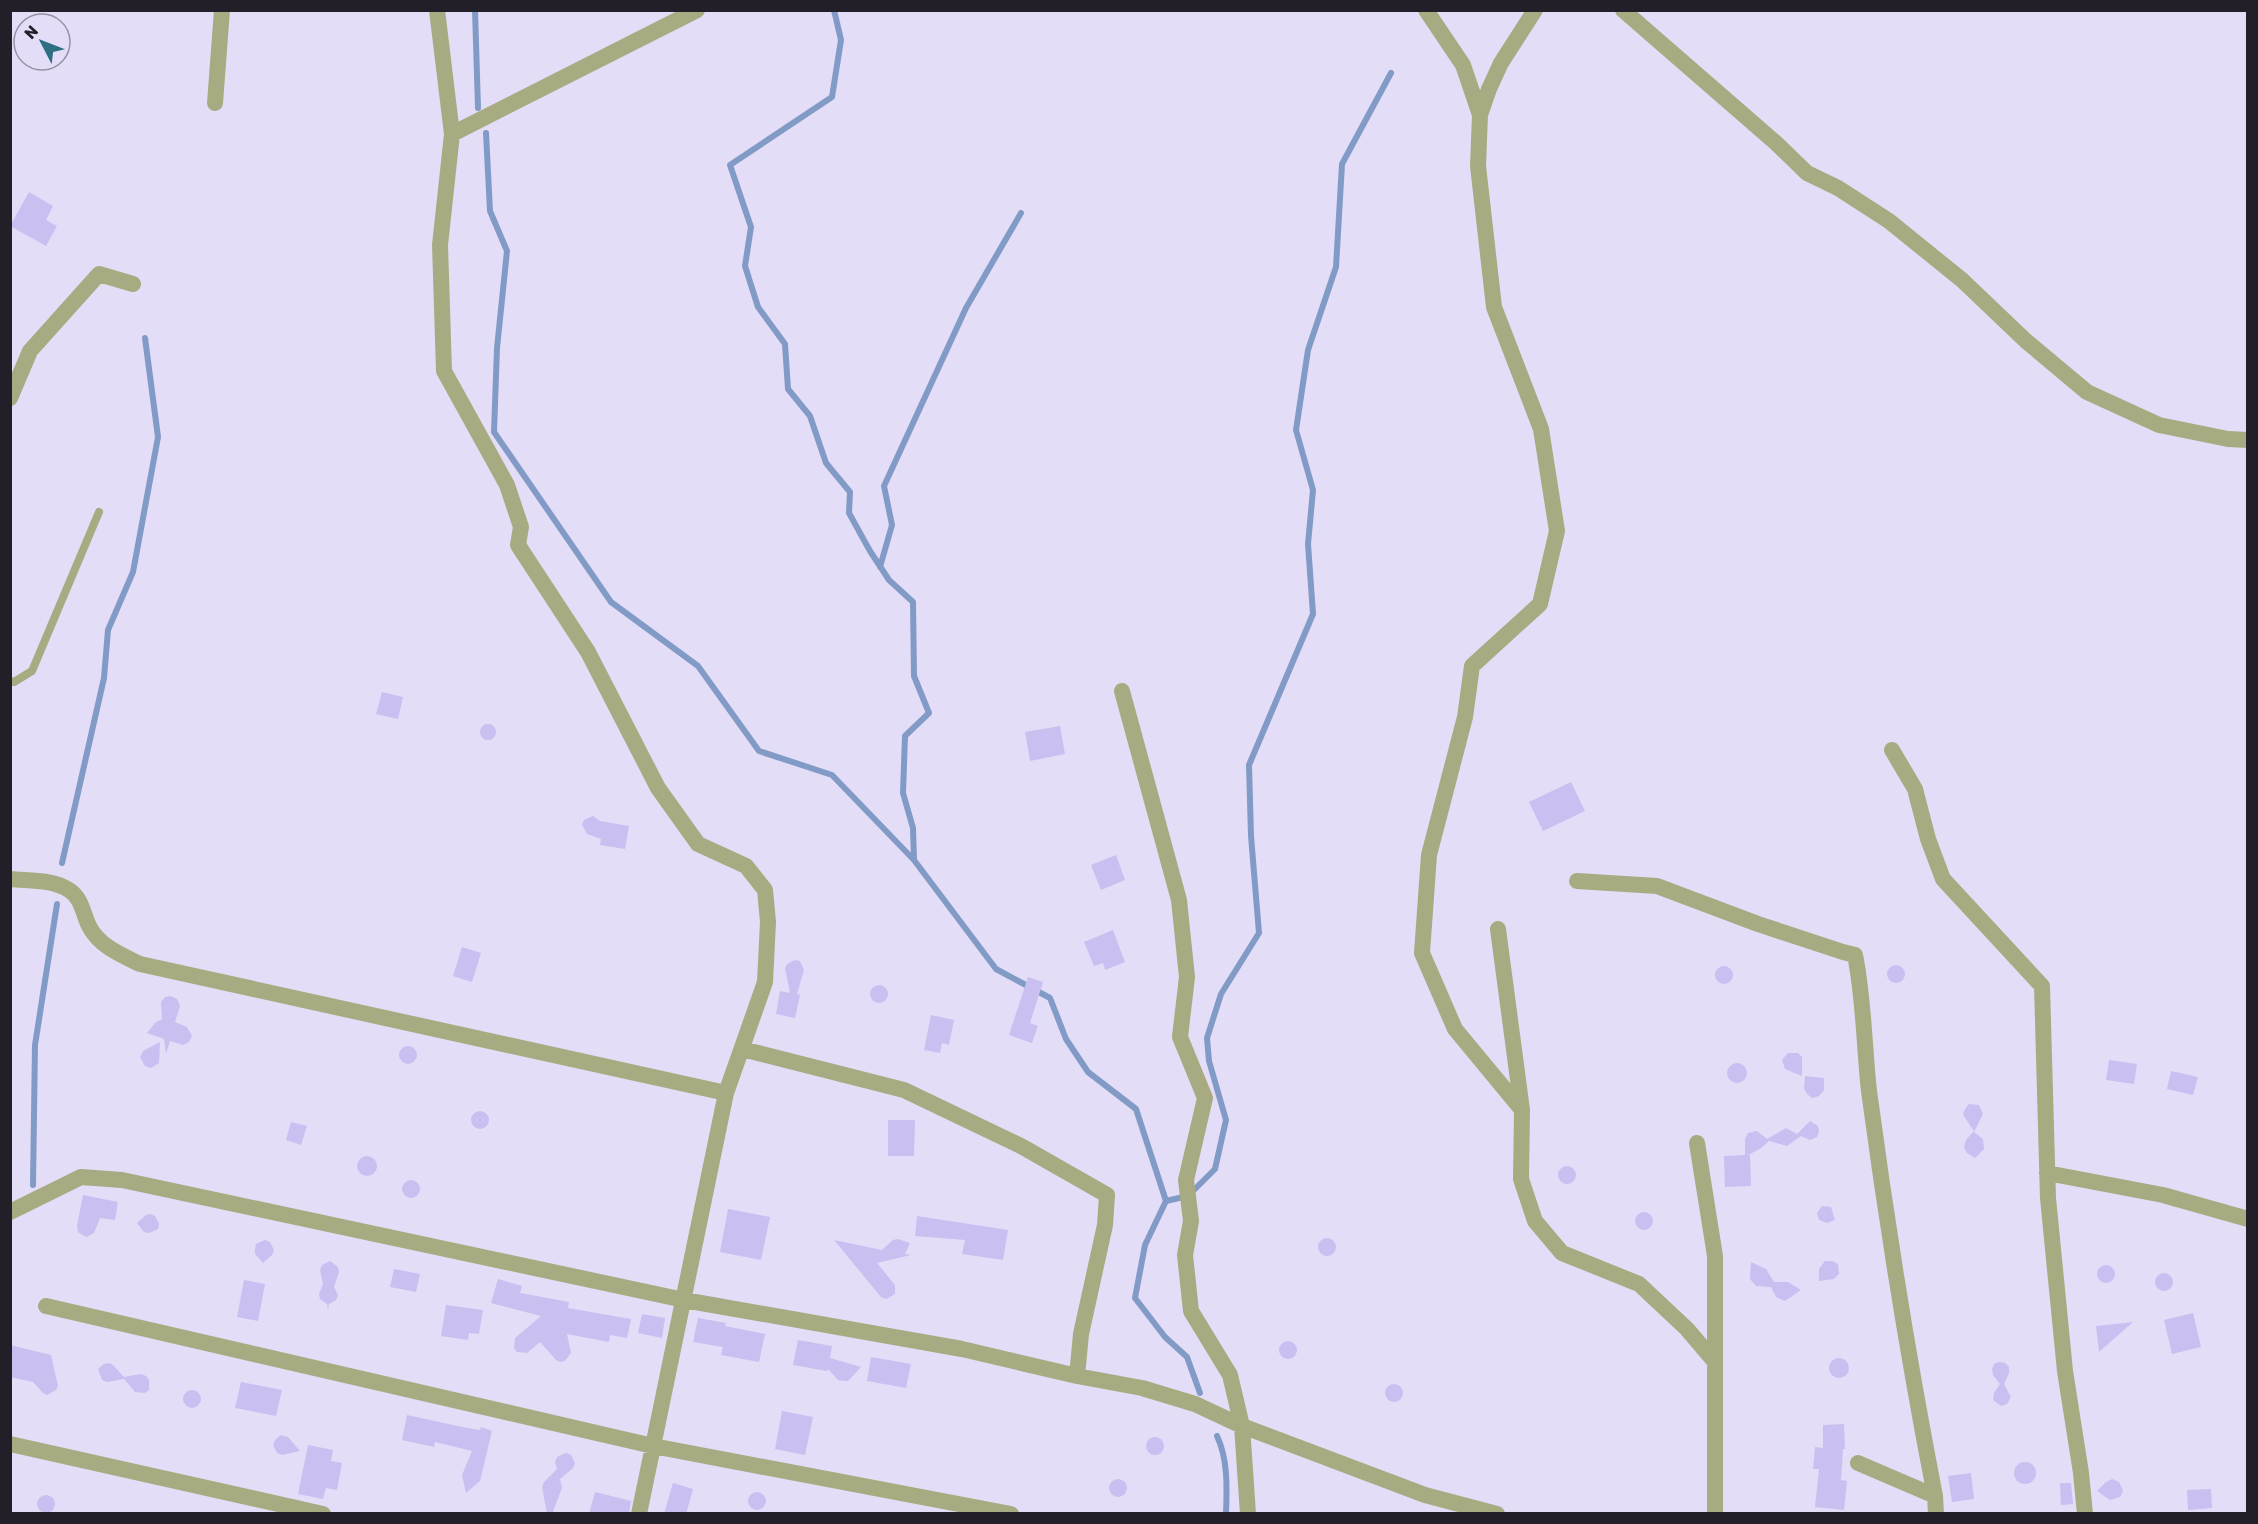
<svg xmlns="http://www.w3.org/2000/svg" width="2258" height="1524" viewBox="0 0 2258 1524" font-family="Rubik,sans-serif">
	<rect width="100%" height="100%" fill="#e4ddf7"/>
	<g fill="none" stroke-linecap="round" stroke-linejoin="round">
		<path stroke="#829bc6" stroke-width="6" d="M475 10 478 108
			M834 10 841 40 832 97 730 165 751 227 745 266 758 307 785 344 788 389 810 416 826 463 850 492 849 513 870 551 889 580 913 602 914 676 929 713 905 736 903 793 913 828 914 860 996 969 1050 998 1066 1039 1088 1072 1136 1109 1166 1201
			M486 133 490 211 507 251 497 348 494 432 611 602 698 666 759 751 832 775 914 860
			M880 567 892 525 884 486 966 308 1021 213
			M62 863 104 678 108 630 133 572 158 437 145 338
			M33 1185 35 1045 57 904
			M1200 1393 1187 1357 1165 1337 1135 1298 1145 1245 1166 1201 1188 1196 1215 1169 1226 1120 1209 1061 1207 1038 1221 994 1259 933 1251 836 1249 765 1313 614 1308 544 1313 490 1296 430 1308 350 1336 267 1342 164 1391 73
			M1217 1436C1228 1459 1227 1488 1226 1514"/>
	</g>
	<path fill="#c9bff1" d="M29 192 53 206 46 220 57 226 46 246 10 226Z
		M382 692 403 697 398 719 376 714Z
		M480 732a8 8 0 1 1 16 0a8 8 0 1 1-16 0Z
		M1060 726 1065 754 1030 761 1025 732Z
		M1571 782 1585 811 1543 831 1529 802Z
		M593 816 600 821 629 826 625 849 600 845 601 839 587 834 582 825 584 820Z
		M1116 855 1125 880 1101 890 1091 865Z
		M1113 930 1125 962 1105 970 1103 963 1094 966 1084 942Z
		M462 947 481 953 472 982 453 976Z
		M795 960 800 961 804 970 797 994 800 995 795 1018 776 1014 780 991 790 993 785 968 787 964Z
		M1887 974a9 9 0 1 1 18 0a9 9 0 1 1-18 0Z
		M1715 975a9 9 0 1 1 18 0a9 9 0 1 1-18 0Z
		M1028 977 1043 982 1030 1023 1038 1026 1032 1043 1009 1035Z
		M870 994a9 9 0 1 1 18 0a9 9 0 1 1-18 0Z
		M171 996 177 999 180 1006 175 1022 187 1027 192 1036 189 1042 183 1045 170 1041 166 1054 164 1039 147 1033 155 1023 162 1019 161 1002 165 997Z
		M931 1015 954 1020 949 1045 942 1043 940 1053 924 1050Z
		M160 1042 159 1063 151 1068 145 1066 140 1057 143 1051Z
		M399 1055a9 9 0 1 1 18 0a9 9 0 1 1-18 0Z
		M1788 1053H1798L1802 1057V1076L1785 1069 1782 1060Z
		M2109 1060 2137 1064 2134 1084 2106 1080Z
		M1727 1073a10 10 0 1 1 20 0a10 10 0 1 1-20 0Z
		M2171 1071 2198 1077 2193 1095 2167 1089Z
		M1805 1076 1824 1078V1090L1819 1096 1812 1098 1807 1094 1804 1088Z
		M1969 1104 1979 1105 1983 1114 1974 1132 1983 1139 1984 1149 1975 1158 1967 1153 1964 1147 1966 1140 1974 1131 1963 1115 1965 1109Z
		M471 1120a9 9 0 1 1 18 0a9 9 0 1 1-18 0Z
		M888 1120H915L914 1156H888Z
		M1810 1121 1818 1126 1819 1131 1817 1137 1810 1140 1801 1136 1787 1146 1769 1141 1760 1149 1748 1155H1750L1751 1186 1725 1187 1724 1156 1745 1155V1139L1748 1133 1757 1131 1767 1139 1786 1128 1797 1134Z
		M291 1122 307 1126 301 1145 286 1140Z
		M357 1166a10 10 0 1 1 20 0a10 10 0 1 1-20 0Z
		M1558 1175a9 9 0 1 1 18 0a9 9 0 1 1-18 0Z
		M402 1189a9 9 0 1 1 18 0a9 9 0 1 1-18 0Z
		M83 1195 118 1202 115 1220 100 1218 94 1233 86 1237 78 1232 77 1226Z
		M1822 1206 1831 1207 1835 1220 1827 1223 1819 1220 1817 1213Z
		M728 1209 770 1217 761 1260 720 1252Z
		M1635 1221a9 9 0 1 1 18 0a9 9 0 1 1-18 0Z
		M151 1214 155 1216 159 1224 158 1229 149 1233 144 1232 137 1223 146 1215Z
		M917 1216 1008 1230 1003 1260 962 1254 965 1240 915 1236Z
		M1318 1247a9 9 0 1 1 18 0a9 9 0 1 1-18 0Z
		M898 1239 910 1243 905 1254 911 1255 877 1263 895 1285V1294L886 1299 881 1297 834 1240 882 1250 893 1240Z
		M265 1240 270 1242 274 1250 272 1255 263 1263 255 1254V1249L256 1244Z
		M330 1261 338 1267 339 1272 334 1287 338 1295 336 1300 329 1304 328 1309 327 1304 320 1299 319 1294 323 1284 320 1270 322 1265Z
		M1825 1261H1832L1838 1264 1839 1274 1834 1279 1819 1281V1269Z
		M1751 1262 1766 1269 1774 1282H1788L1801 1290 1785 1301 1776 1297 1771 1287 1756 1286 1750 1279Z
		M2097 1274a9 9 0 1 1 18 0a9 9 0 1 1-18 0Z
		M394 1269 420 1274 416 1292 390 1287Z
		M2155 1282a9 9 0 1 1 18 0a9 9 0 1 1-18 0Z
		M498 1279 522 1286 520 1293 569 1302 568 1308 631 1319 627 1338 610 1335 609 1342 567 1334 571 1353 565 1361 560 1362 556 1360 540 1342 527 1353 517 1352 514 1348 515 1338 541 1316 491 1303Z
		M244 1280 265 1284 258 1321 237 1317Z
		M446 1305 483 1310 479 1334 469 1333 468 1340 441 1336Z
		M2193 1313 2201 1347 2172 1354 2164 1320Z
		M642 1314 665 1318 662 1338 638 1333Z
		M698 1318 726 1323 725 1326 765 1334 759 1362 721 1355 723 1347 693 1342Z
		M2133 1322 2099 1352 2096 1326Z
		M798 1340 832 1346 830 1358 861 1367 848 1381H843L838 1380 828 1369 827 1371 793 1365Z
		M1279 1350a9 9 0 1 1 18 0a9 9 0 1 1-18 0Z
		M10 1345 51 1355 58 1386 56 1390 47 1395 43 1393 33 1382 10 1377Z
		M871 1357 911 1364 906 1388 867 1381Z
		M1829 1368a10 10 0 1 1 20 0a10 10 0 1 1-20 0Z
		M1999 1362 2005 1363 2009 1367V1373L2004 1384 2011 1397 2007 1404 2001 1406 1993 1400 1994 1393 2000 1384 1993 1375 1992 1369 1994 1364Z
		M109 1363 113 1365 124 1377 141 1374 146 1376 149 1380V1390L145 1393 135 1392 124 1379 107 1382 102 1380 98 1369 104 1364Z
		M241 1382 282 1390 276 1416 235 1408Z
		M1385 1393a9 9 0 1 1 18 0a9 9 0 1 1-18 0Z
		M183 1399a9 9 0 1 1 18 0a9 9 0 1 1-18 0Z
		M782 1411 813 1417 805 1455 775 1449Z
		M407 1415 467 1428 480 1430 481 1427 492 1431 480 1481 466 1493 462 1475 472 1451 435 1442 434 1447 402 1440Z
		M1844 1424 1845 1449H1843L1841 1480 1847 1481 1844 1510 1815 1507 1819 1469H1813L1815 1447 1823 1448V1425Z
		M281 1435 288 1437 300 1451 282 1455 277 1453 273 1445 275 1440Z
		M1146 1446a9 9 0 1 1 18 0a9 9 0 1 1-18 0Z
		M308 1445 333 1450 331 1461 342 1463 337 1490 326 1488 323 1499 298 1494Z
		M566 1453 571 1455 575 1463 573 1468 560 1479 562 1488 552 1514H547L542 1487 544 1482 557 1469 555 1462 557 1457Z
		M2014 1473a11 11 0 1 1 22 0a11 11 0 1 1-22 0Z
		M1971 1473 1974 1499 1952 1502 1948 1476Z
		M1109 1488a9 9 0 1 1 18 0a9 9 0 1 1-18 0Z
		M2112 1479 2119 1482 2123 1491 2120 1497 2110 1500 2097 1491 2106 1482Z
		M673 1483 693 1489 686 1514H664Z
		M2060 1483H2071L2073 1504 2061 1505Z
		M2211 1489 2212 1508 2188 1510 2187 1490Z
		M748 1501a9 9 0 1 1 18 0a9 9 0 1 1-18 0Z
		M595 1492 631 1501 629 1514H589Z
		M37 1504a9 9 0 1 1 18 0a9 9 0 1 1-18 0Z"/>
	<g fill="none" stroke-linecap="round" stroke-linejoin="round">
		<path stroke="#a8ab81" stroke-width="8" d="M10 681 14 682 32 671 99 512"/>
		<path stroke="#a8ab81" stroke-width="16" d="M437 10 452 134 440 245 444 371 507 485 521 527 518 545 588 652 658 788 698 844 746 866 765 890 768 922 765 982 726 1093 639 1514
			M1426 10 1463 65 1480 115
			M1623 10 1776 143 1807 173 1838 188 1889 221 1962 280 2026 341 2087 392 2159 425 2228 439 2248 440
			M215 103 222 10
			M452 134 697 10
			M10 398 30 351 99 274 133 284
			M1122 691 1179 900 1187 977 1180 1037 1205 1098 1186 1180 1191 1221 1185 1255 1191 1311 1230 1375 1242 1426 1248 1514
			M1892 750 1915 789 1928 839 1943 879 2042 986 2048 1198 2065 1371 2081 1473 2085 1514
			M10 879C30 881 52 879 69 890 82 898 83 914 89 926 99 946 121 955 140 964L726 1093
			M1577 881 1657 886 1758 924 1843 952 1855 955C1864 999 1864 1046 1869 1091 1887 1226 1909 1362 1935 1496L1936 1514
			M1498 929 1522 1110 1521 1179 1535 1221 1562 1253 1639 1284 1687 1329 1715 1362
			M742 1049 904 1090 1021 1146 1107 1195 1105 1225 1081 1334 1077 1376
			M1522 1110 1455 1029 1422 953 1429 855 1465 717 1472 666 1540 604 1557 531 1541 429 1494 307 1478 166 1480 115 1489 89 1501 63 1535 10
			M1697 1143 1715 1256V1514
			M2047 1173 2163 1195 2248 1219
			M10 1212 81 1177 122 1180 684 1300 962 1349 1077 1376 1142 1388 1195 1404 1242 1426 1425 1495 1497 1514
			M46 1306 653 1446 1011 1514
			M10 1444 323 1514
			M1858 1463 1935 1496"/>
	</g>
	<rect width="2258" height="1524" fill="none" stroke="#221f29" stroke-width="24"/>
	<g transform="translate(42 42) rotate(312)"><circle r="28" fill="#e4ddf7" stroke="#9691a5" stroke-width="1.5"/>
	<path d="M0-4.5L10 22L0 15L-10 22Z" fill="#2e7082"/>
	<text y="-9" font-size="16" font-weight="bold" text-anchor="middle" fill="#221f29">N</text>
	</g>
</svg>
